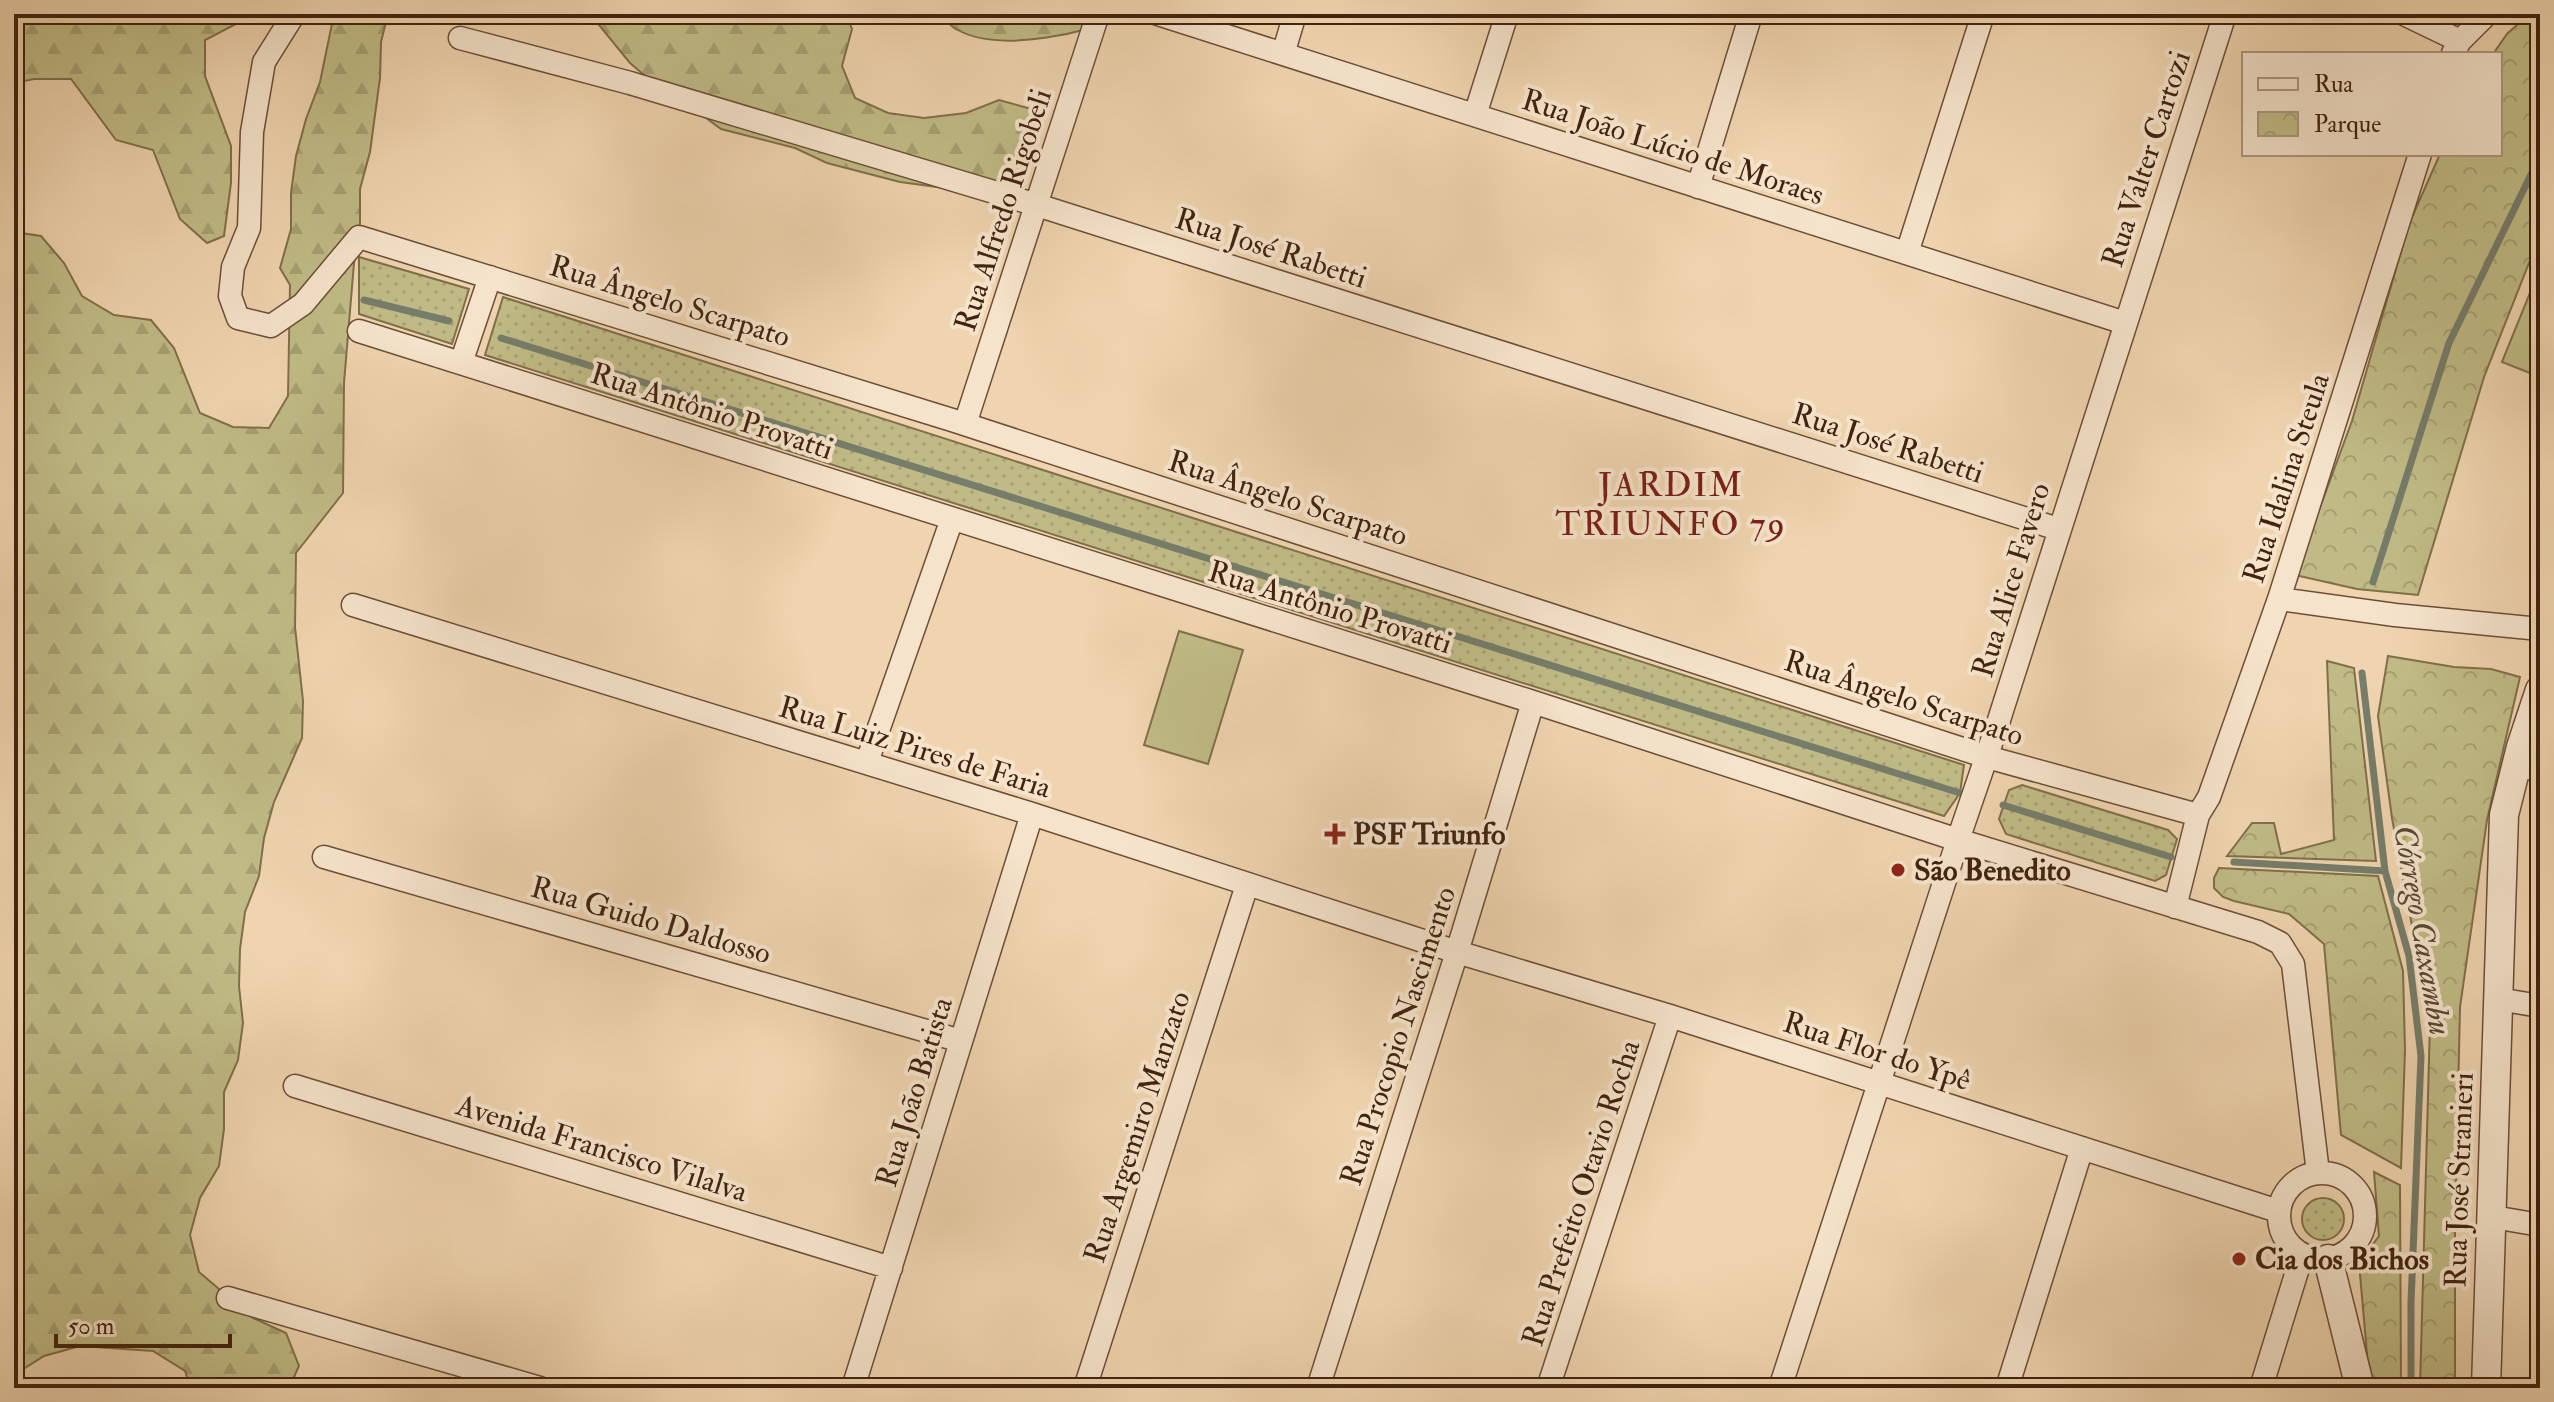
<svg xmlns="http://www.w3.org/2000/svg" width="2554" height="1402" viewBox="0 0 2554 1402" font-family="'IM FELL Double Pica',serif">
	<defs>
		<pattern id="grass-dots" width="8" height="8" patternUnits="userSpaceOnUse" patternTransform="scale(2)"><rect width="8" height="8" fill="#c0bb86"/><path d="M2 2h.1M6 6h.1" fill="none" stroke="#a6a072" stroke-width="1.8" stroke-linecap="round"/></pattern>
		<pattern id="forest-firs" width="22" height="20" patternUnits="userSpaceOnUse" patternTransform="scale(2)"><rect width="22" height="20" fill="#c0bb86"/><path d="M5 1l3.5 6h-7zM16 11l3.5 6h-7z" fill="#a6a072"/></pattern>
		<pattern id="park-crowns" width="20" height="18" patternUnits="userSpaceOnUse" patternTransform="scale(2)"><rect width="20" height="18" fill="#c0bb86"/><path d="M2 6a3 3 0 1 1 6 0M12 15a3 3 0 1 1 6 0" fill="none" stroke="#a6a072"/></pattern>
	</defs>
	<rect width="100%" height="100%" fill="#efd4af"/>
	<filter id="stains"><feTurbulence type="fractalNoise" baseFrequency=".0025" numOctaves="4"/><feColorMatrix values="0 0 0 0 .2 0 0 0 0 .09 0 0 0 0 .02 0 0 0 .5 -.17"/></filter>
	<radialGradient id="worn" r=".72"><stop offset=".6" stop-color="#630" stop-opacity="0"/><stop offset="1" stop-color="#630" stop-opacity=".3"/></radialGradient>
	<path fill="url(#grass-dots)" stroke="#806f4a" stroke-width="2" d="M359 257 469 289 452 344 359 314Z
		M503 297 1964 765 1960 793 1944 816 485 355Z
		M2022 785 2168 830 2177 839 2166 875 2155 881 2006 834 1999 819 2009 790Z
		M2302 1219a21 21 0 1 1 42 0a21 21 0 1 1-42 0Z"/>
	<path fill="url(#forest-firs)" stroke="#806f4a" stroke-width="2" d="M14 14H255L205 40V76L231 146V183L224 236 207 243 180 219 153 150 116 140 71 79H34L14 83Z
		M334 14H388L381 42 380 78 370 152 360 189V226L354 263 344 383 343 493 296 553 295 627 303 701 302 738 274 802 264 838 259 876 245 912 240 949 239 986 243 1023 238 1060 224 1092V1129L219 1166 200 1198 190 1235 199 1272 253 1318 286 1333 299 1366 289 1388H191L185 1371 153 1351 80 1346 44 1356 14 1375V232L41 236 64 263 82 296 114 315 151 320 174 348 200 413 233 427 269 428 288 396 290 285 280 268 291 229V193L296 156 306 119 320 82Z
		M590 14H846L852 29 842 66 855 98 888 113 924 118 966 113 999 100 1035 110 1030 147 1011 179 974 188 937 187 900 182 827 163 795 148 721 129 689 105 657 86 630 63Z
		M939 14H1132C1089 32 1001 54 958 30 951 27 945 19 939 14Z"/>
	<path fill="url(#park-crowns)" stroke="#806f4a" stroke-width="2" d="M2529 14H2540V235L2484 377 2418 595 2357 589 2295 575 2352 421 2409 224 2440 154H2500V54H2493L2507 34Z
		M2388 656 2454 667 2491 669 2520 677 2487 820 2460 1007 2455 1225V1388H2420L2430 1023 2392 818 2378 716Z
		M2327 661 2354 668 2376 861 2227 856 2252 823H2274L2281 854 2334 840Z
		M2219 868 2378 876 2403 971 2405 1050 2401 1168 2341 1135 2324 944 2289 914 2234 901 2223 897 2214 888V878Z
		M2374 1172 2400 1185 2401 1388H2370L2359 1263 2379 1236Z"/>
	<path fill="#c0bb86" stroke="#806f4a" stroke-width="2" d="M2540 268V377L2502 362Z
		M1179 631 1243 650 1208 764 1144 745Z"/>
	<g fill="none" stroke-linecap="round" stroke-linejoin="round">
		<path stroke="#767d6a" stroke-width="7" d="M364 300 449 321
			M501 338 1960 793
			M2373 582 2449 343 2540 156
			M2362 673 2385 871 2409 956 2421 1056 2411 1302V1388
			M2003 805 2171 857
			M2234 862 2385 871"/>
		<defs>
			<path id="minor" d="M294 14 264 62 252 132 249 228 233 267 230 296 238 318 271 326 303 304 359 237 952 420 1987 757 2198 815
				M1158 14 2125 323
				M2404 14 2460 41
				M460 38 630 83 1037 205 2058 529
				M2453 53 2460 41 2487 14
				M1283 54 1295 14
				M1475 115 1507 14
				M1698 187 1751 14
				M1907 253 1983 14
				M359 331 1533 702 1958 840 2258 932 2280 943 2293 964 2318 1173
				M461 363 490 277
				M965 424 1098 14
				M2279 599 2395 615 2540 629
				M353 605 1032 814 1457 952 1670 1016 2278 1211
				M867 762 952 519
				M2516 766 2540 770
				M324 857 961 1041
				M2175 907 2198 815 2209 797 2279 599 2420 154
				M2498 999 2540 1006
				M295 1086 891 1268
				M2279 1216a43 43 0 1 1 86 0a43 43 0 1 1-86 0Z
				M2493 1217 2540 1225
				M228 1298 540 1388
				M853 1388 1032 814
				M1085 1388 1247 885
				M1318 1388 1457 952 1533 702
				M1548 1388 1670 1016
				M1780 1388 1958 840 1998 723 2225 14
				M2007 1388 2082 1148
				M2261 1388 2302 1255"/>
			<path id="tertiary" d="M2328 1259 2360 1388
				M2486 1388 2504 815 2521 747 2540 690"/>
		</defs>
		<use href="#minor" stroke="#6c4f36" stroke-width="25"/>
		<use href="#tertiary" stroke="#6c4f36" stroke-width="31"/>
		<use href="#minor" stroke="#f5e3cb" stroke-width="22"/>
		<use href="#tertiary" stroke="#f5e3cb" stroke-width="28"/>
	</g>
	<g fill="#8f2418" stroke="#f5e3cb" stroke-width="3">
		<path d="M1331 822h8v8h8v8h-8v8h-8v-8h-8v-8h8z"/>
		<circle cx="1898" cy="870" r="8"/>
		<circle cx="2239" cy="1259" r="8"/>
	</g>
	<g text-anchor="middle" stroke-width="8" stroke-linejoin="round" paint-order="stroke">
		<g font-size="30" fill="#41230e" stroke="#f5e3cb">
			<text transform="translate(1673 147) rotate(18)" y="10">Rua João Lúcio de Moraes</text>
			<text transform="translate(2146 159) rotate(-72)" y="10">Rua Valter Cartozi</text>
			<text transform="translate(1003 210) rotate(-72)" y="10">Rua Alfredo Rigobeli</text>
			<text transform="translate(1271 248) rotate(18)" y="10">Rua José Rabetti</text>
			<text transform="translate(670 301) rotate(17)" y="10">Rua Ângelo Scarpato</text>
			<text transform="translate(712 411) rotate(18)" y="10">Rua Antônio Provatti</text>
			<text transform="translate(1888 443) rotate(18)" y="10">Rua José Rabetti</text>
			<text transform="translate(2286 478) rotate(-72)" y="10">Rua Idalina Steula</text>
			<text transform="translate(1288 498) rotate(18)" y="10">Rua Ângelo Scarpato</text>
			<text transform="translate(2011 580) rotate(-73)" y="10">Rua Alice Favero</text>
			<text transform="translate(1330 607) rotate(17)" y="10">Rua Antônio Provatti</text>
			<text transform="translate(1904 698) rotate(18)" y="10">Rua Ângelo Scarpato</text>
			<text transform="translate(915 747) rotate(17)" y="10">Rua Luiz Pires de Faria</text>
			<text transform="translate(651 920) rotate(16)" y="10">Rua Guido Daldosso</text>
			<text transform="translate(1398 1036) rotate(-72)" y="10">Rua Procopio Nascimento</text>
			<text transform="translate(1877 1051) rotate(18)" y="10">Rua Flor do Ypê</text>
			<text transform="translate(914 1092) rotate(-73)" y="10">Rua João Batista</text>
			<text transform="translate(1137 1127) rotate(-72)" y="10">Rua Argemiro Manzato</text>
			<text transform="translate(602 1148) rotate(17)" y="10">Avenida Francisco Vilalva</text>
			<text transform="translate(2459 1180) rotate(-88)" y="10">Rua José Stranieri</text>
			<text transform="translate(1581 1193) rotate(-72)" y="10">Rua Prefeito Otavio Rocha</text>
		</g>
		<g font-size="30" font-weight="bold" fill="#41230e" stroke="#f5e3cb" text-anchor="start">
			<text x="1353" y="844">PSF Triunfo</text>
			<text x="1914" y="880">São Benedito</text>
			<text x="2255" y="1269">Cia dos Bichos</text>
		</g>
		<g font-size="32" font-style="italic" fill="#574834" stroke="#f5e3cb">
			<text transform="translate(2423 930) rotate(80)" y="11">Córrego Caxambu</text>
		</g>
		<g font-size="34" letter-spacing="2" fill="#7a1f14" stroke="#f5e3cb">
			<text x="1671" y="496">JARDIM<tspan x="1671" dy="39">TRIUNFO 79</tspan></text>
		</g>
	</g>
	<rect width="2554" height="1402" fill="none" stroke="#efd4af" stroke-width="48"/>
	<rect x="16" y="16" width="2522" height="1370" fill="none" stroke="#41230e" stroke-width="4"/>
	<rect x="24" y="24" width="2506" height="1354" fill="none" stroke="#41230e" stroke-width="2"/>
	<rect x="2242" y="52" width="260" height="104" fill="#f5e3cb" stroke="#ad967f" stroke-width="2"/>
	<rect x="2258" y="78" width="40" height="12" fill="#f5e3cb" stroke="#ad967f" stroke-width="2"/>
	<text x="2314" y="92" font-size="24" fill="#41230e">Rua</text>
	<rect x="2258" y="112" width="40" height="24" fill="url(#park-crowns)" stroke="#ad967f" stroke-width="2"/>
	<text x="2314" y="132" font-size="24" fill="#41230e">Parque</text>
	<path d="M56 1334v12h174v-12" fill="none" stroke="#41230e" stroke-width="4"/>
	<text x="68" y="1334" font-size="24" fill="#41230e" stroke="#f5e3cb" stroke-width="6" paint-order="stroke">50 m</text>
	<rect width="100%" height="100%" filter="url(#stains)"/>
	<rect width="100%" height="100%" fill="url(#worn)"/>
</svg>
